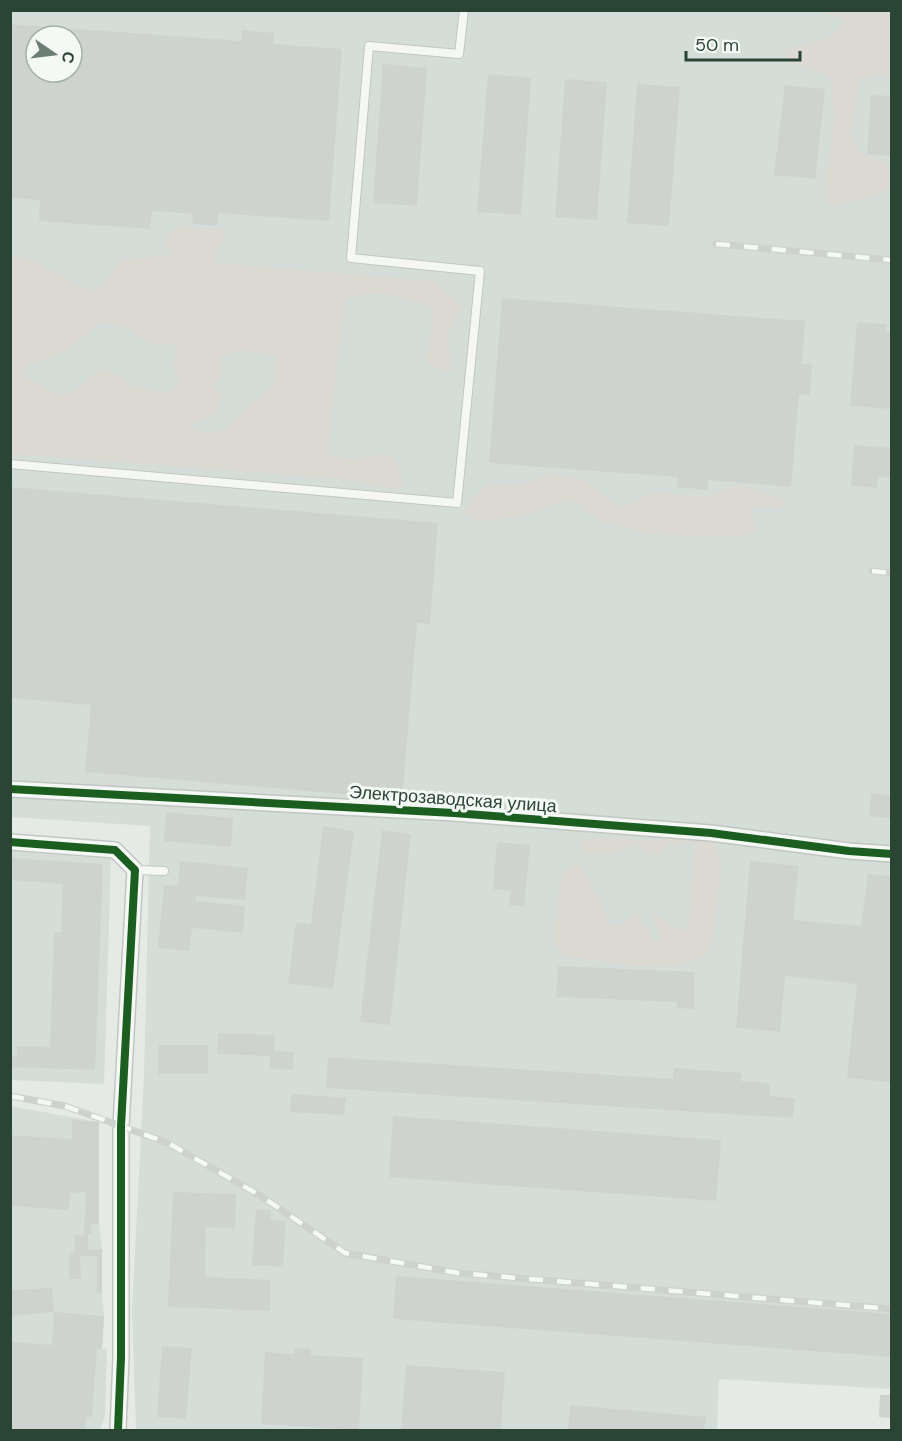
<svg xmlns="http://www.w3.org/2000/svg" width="902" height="1441" viewBox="0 0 902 1441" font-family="'DM Sans',sans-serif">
	<rect width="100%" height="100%" fill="#e6eae7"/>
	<path fill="#d4ddd7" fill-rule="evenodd" d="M10 11H891V1389L719 1379 717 1430H136L132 1310 144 1076 150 826 11 817ZM36 36H72V72H36Z
		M10 851 111 859 104 1084 11 1080Z
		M10 1106 99 1122V1224L102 1249V1293L104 1316 102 1349 107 1348 105 1416 100 1430H11Z"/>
	<path fill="#dddad4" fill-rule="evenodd" d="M820 11H892L891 74 859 78 851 138 860 153 884 162 891 169C891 173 893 180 891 184 886 197 842 203 829 206L825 193 834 116 831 77 789 62 785 50 831 36 846 21Z
		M176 227 222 229 225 236 213 257 217 263 435 281 462 306 447 335 453 369 444 373 427 362 433 308C403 297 376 287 345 300L327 456 357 459 380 454 396 459 404 486 393 489 345 479 11 454V256L31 259 89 291 103 285 121 260 172 255 163 242ZM99 323 122 326 150 343 176 345 173 369 179 380 171 393 130 386 121 376 101 369 71 393 58 395 22 375 28 366 68 350ZM239 350 276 356 275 383 234 419 224 430 207 433 190 426 217 412 223 395 211 384 220 379 221 357Z
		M549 473 585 481 621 507 653 492 705 497 739 484 785 500 780 508H750L758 531 739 537 650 534 600 521 585 512 583 504 566 500 525 516 480 521 461 513 485 485 525 484Z
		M689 835 713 843 722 863 712 942 705 956 679 965 632 966 561 955 554 944 558 894 564 871 577 862 600 898 610 924 619 926 637 912 653 939 661 942 652 911 679 930 688 929 695 843 669 845 657 857 633 844 613 854 583 852 579 842 598 838 653 841Z"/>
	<path fill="#ced3d0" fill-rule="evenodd" d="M10 24 241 41 242 30 274 33 273 44 342 49 329 221 218 213 217 226 192 224 193 214 152 211 150 229 39 221 40 200 10 198ZM36 36H72V72H36Z
		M383 64 427 68 417 206 373 203Z
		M488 74 531 78 521 215 477 212Z
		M565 79 607 82 597 220 555 217Z
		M637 84 680 87 669 226 627 223Z
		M785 85 825 89 815 179 774 175Z
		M871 95 891 96V156L867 154Z
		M502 298 805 321 802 364H812L810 395 799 394 791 487 708 480V490L677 487V477L489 463Z
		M857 322 887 324 886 333H891V409L850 406Z
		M854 445 891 448V478L878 477 877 488 851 486Z
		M10 487 438 523 430 624 417 623 402 799 85 772 91 705 10 698Z
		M871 793 891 795V818L869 816Z
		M166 812 233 818 231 847 164 841Z
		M323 826 354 831 333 989 288 983 296 922 311 924Z
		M382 830 411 834 390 1025 360 1022Z
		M497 842 530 845 524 907 509 905 511 891 493 889Z
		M10 858 103 864 95 1070 10 1067V1056L17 1057V1046L50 1047 54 932H61L63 884 10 880Z
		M180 861 248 868 245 900 196 896V901L245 906 243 933 192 928 189 951 158 948 164 885 178 886Z
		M750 861 799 866 793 920 861 926 868 874 891 876V1082L847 1078 857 984 785 976 780 1032 736 1028Z
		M558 966 695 972 694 1009 677 1008V1002L556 997Z
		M218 1033 275 1035 274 1051 294 1052 293 1070 270 1069V1056L217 1054Z
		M159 1045H208V1074H158Z
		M328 1057 673 1079 674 1068 742 1073 741 1081 770 1083 769 1096 795 1098 793 1118 326 1088Z
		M291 1094 346 1098 344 1115 290 1112Z
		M393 1116 721 1140 716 1201 389 1177Z
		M72 1120 99 1122V1224H91V1234H88V1250L102 1249V1293H97V1256H80L81 1279H69V1253H75L74 1235 84 1236 86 1192 70 1193 69 1210 10 1206V1135L72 1139Z
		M173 1192 236 1194 235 1228 206 1227 205 1277 271 1280 270 1311 168 1307Z
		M256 1209 271 1210 270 1220 286 1221 283 1267 252 1265Z
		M396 1276 891 1314V1357L393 1319Z
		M52 1288 54 1312 10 1316V1290Z
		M54 1312 104 1316 102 1349H97L92 1417H86L85 1430H10V1342L52 1345Z
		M162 1346 192 1348 186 1419 157 1417Z
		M294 1348 311 1349V1355L363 1358 359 1430 261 1424 265 1352 294 1354Z
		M406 1365 505 1372 501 1430H401Z
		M880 1395H891V1418L879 1417Z
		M570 1405 706 1417 704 1430H568Z"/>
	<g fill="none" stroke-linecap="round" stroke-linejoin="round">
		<defs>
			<path id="lane" d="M10 464 457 503 480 271 351 258 369 46 459 54 464 10
				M135 870 164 871"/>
			<path id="street" d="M10 789 454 813 711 833 849 851 892 854
				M10 842 115 850 135 870 121 1126V1357L118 1430"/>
		</defs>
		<use href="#lane" stroke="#c2c6c3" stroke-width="10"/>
		<use href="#street" stroke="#c2c6c3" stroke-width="18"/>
		<use href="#lane" stroke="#f5f7f5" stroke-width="8"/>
		<use href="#street" stroke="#f5f7f5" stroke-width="15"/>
		<defs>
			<path id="rail" d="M716 244 892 260
				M872 571 892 573
				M10 1096 65 1106 168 1143 261 1196 345 1253 458 1273 892 1309"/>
		</defs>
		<use href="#rail" stroke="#ced2cf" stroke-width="7"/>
		<use href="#rail" stroke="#f4f9f5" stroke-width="4.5" stroke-dasharray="14" stroke-linecap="butt"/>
		<defs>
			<path id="cycleway" d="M10 789 454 813 711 833 849 851 892 854
				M10 842 115 850 135 870 121 1126V1357L118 1430"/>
		</defs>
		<use href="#cycleway" stroke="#f4f9f5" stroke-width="11"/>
		<use href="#cycleway" stroke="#1b5e20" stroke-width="8"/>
	</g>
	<g text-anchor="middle" stroke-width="6" stroke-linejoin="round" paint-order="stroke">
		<g font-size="18" fill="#2b4534" stroke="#f4f9f5">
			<text transform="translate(453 799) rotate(4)" y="6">Электрозаводская улица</text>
		</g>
	</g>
	<rect width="902" height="1441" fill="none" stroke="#2b4534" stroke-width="24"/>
	<g transform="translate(54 54) rotate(104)"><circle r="28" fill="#f4f9f5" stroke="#a4b1a8" stroke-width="1.5"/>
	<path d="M0-4.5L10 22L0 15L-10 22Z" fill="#6c7f73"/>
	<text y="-9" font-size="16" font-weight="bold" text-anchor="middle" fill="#2b4534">С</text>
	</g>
	<path d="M686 51v9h114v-9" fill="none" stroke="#2b4534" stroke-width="3"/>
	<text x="695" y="51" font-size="18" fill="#2b4534" stroke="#f4f9f5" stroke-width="4.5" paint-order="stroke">50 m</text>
</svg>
